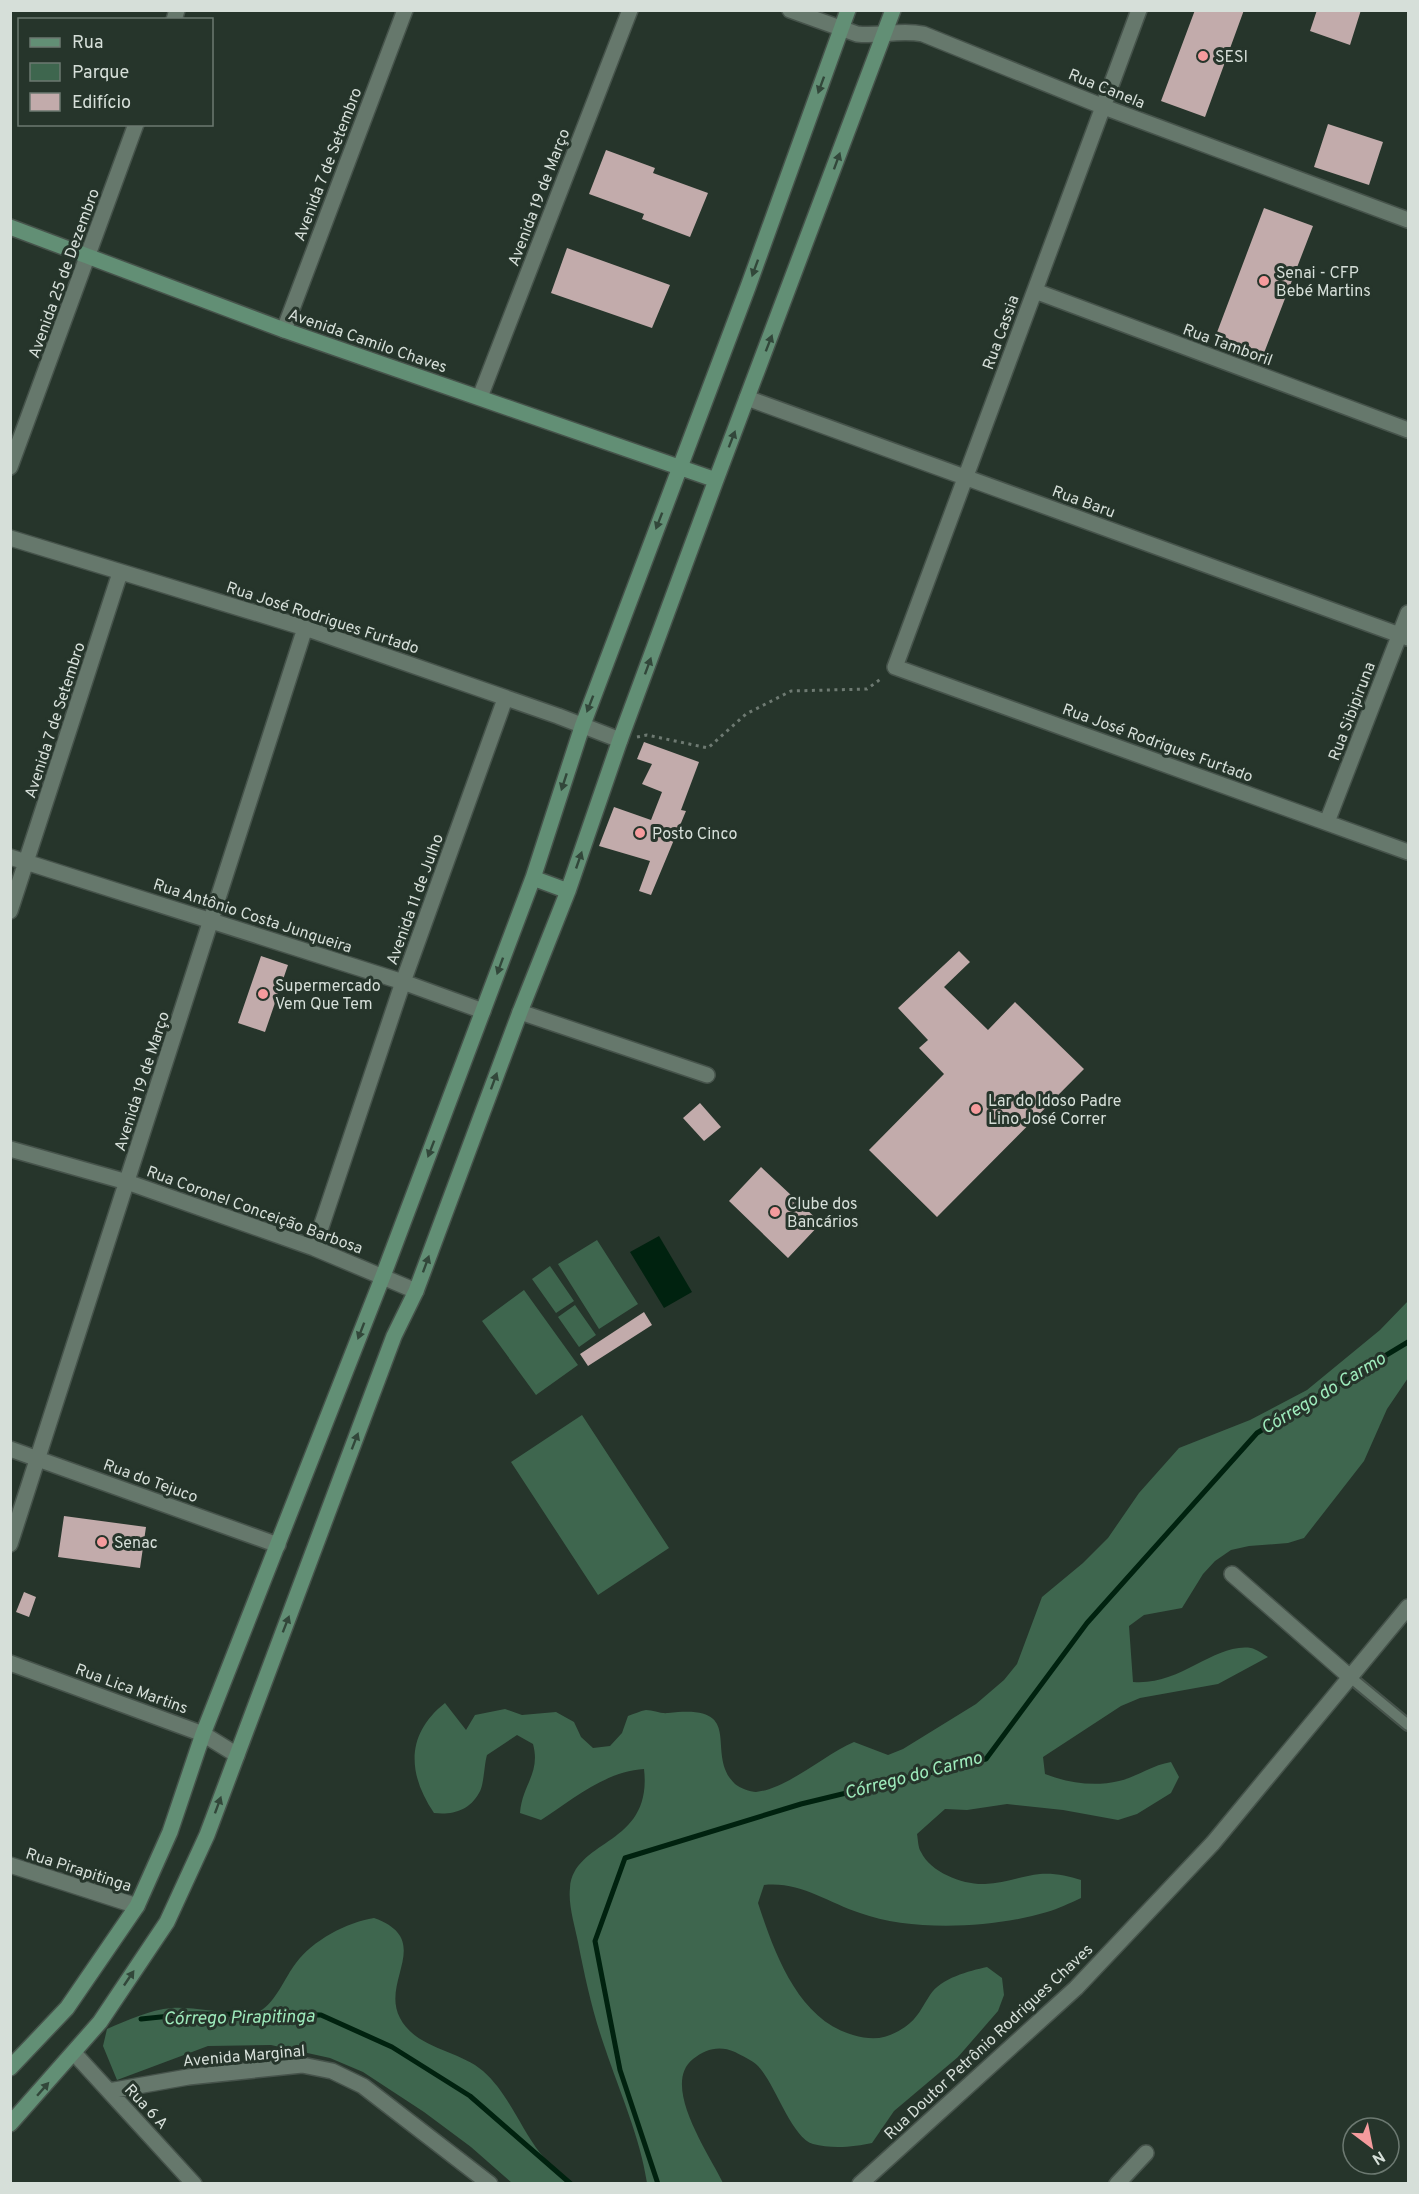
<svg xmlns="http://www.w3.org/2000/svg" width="1419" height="2194" viewBox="0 0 1419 2194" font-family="Overpass,sans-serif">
	<rect width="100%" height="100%" fill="#26352b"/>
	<path fill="#3e664e" d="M597 1240 638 1304 599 1329 558 1264Z
		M550 1266 574 1301 556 1313 532 1279Z
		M524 1290 578 1365 536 1395 482 1321Z
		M1408 1301V1378L1387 1409 1364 1461 1304 1538 1288 1543 1249 1546 1231 1550 1215 1561 1203 1574 1182 1608 1144 1615 1129 1626 1133 1682C1181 1686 1214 1643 1251 1648 1256 1649 1263 1654 1268 1657L1218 1684 1140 1698 1121 1706 1043 1757 1045 1774C1068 1783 1094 1787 1119 1781 1137 1777 1152 1765 1171 1762L1179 1777 1171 1793 1137 1814 1118 1820 1063 1810 1007 1804 967 1810 945 1809 917 1834C918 1839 918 1848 921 1852 931 1873 964 1885 985 1884 1004 1883 1022 1876 1040 1874 1055 1873 1068 1876 1081 1880V1898C1070 1903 1058 1909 1047 1912 994 1928 912 1932 860 1913 827 1902 799 1881 764 1885L758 1903C774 1952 798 2020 853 2035 874 2041 887 2039 905 2027 918 2018 922 2007 930 1995 941 1978 969 1971 987 1967L1002 1978 1004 1995 998 2011 958 2057 894 2111 872 2143C855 2147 831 2149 813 2144 791 2137 775 2083 758 2066 752 2060 742 2056 735 2052 719 2045 706 2049 693 2059 660 2085 710 2155 723 2183H647C640 2137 620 2093 605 2048 593 2014 585 1978 578 1942 575 1926 568 1905 570 1888 574 1838 653 1847 644 1769 606 1771 572 1800 541 1820L520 1813C522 1785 541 1773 533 1744L517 1735 487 1755C484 1765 484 1786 479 1793 469 1811 452 1815 434 1813 407 1773 406 1734 445 1703L466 1730 475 1715 505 1709 522 1715 556 1712 574 1722 581 1737 593 1748 610 1746 622 1733 628 1716C634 1714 640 1711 646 1710 653 1710 661 1714 668 1713 749 1703 703 1753 735 1784 740 1788 750 1792 756 1792 787 1789 824 1755 854 1742L888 1755 903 1749 976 1704 1004 1680 1017 1664 1042 1597 1083 1563 1108 1538 1139 1493 1179 1448 1250 1420 1307 1390 1380 1330Z
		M575 1305 596 1335 579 1347 558 1317Z
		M582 1415 669 1548 598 1595 511 1462Z
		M374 1918C435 1940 380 1981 400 2018 416 2049 459 2050 483 2071 508 2093 520 2127 540 2153 549 2164 559 2174 568 2183H512L471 2147 424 2112 363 2072 330 2058 271 2045 208 2046 117 2080 103 2046 107 2029C128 2020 149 2010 172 2008 194 2006 244 2018 260 2011 276 2002 285 1977 296 1963 312 1941 347 1922 374 1918Z"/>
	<path fill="#00220f" d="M659 1236 692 1292 664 1308 630 1252Z"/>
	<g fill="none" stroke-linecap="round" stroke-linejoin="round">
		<path stroke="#00220f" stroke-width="5" d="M141 2019 190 2014 321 2015 392 2047 470 2096 571 2184
			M658 2184 620 2070 595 1941 625 1858 801 1804 986 1759 1087 1623 1257 1433 1408 1342"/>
	</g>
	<path fill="#c2abab" d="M1195 10H1244L1205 117 1161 101Z
		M1317 10H1361L1350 45 1310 31Z
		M1328 124 1383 142 1369 185 1314 167Z
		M606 150 655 168 653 173 708 193 690 237 642 219 644 214 589 194Z
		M1264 208 1313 226 1264 353 1216 335Z
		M567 248 670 285 652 328 551 293Z
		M644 742 699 762 681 810 686 811 651 895 639 891 650 861 599 846 614 807 651 820 662 792 642 784 652 764 637 759Z
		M959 951 970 962 944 987 988 1030 1015 1002 1084 1069 937 1217 869 1150 944 1074 919 1048 928 1040 898 1008Z
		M261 956 288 965 265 1032 238 1023Z
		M700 1103 721 1127 704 1141 683 1118Z
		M761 1167 821 1223 788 1258 729 1201Z
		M644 1312 652 1325 588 1366 580 1354Z
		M64 1516 146 1527 140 1568 58 1557Z
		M24 1592 36 1597 29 1617 16 1612Z"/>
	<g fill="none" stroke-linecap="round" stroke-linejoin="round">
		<defs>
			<path id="lane" d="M1350 1677 1408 1725"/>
			<path id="street" d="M790 10 857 34C880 37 898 29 923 34L1104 107 1408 220
				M1139 10 895 667 1408 852
				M174 20 177 10
				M1035 291 1408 430
				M284 330 405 10
				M480 397 630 10
				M747 398 1408 638
				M10 467 136 124
				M10 538 305 628 558 716 620 740
				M1327 822 1408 613
				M10 857 403 982 483 1011
				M10 911 120 573
				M520 1012 707 1075
				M10 1149 127 1182 314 1248 416 1291
				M314 1248 403 982 505 699
				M10 1449 278 1545
				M10 1544 305 628
				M1232 1574 1350 1677
				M10 1663 203 1734 237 1755
				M10 1865 137 1906
				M74 2053 194 2184
				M109 2091 188 2077 302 2065 332 2071 363 2086 490 2184
				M860 2184 1076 1988 1213 1843 1408 1607
				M1117 2184 1146 2153"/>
			<path id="secondary" d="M10 227 284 330 716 480
				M533 878 568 891
				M10 2068 67 2008 137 1906 170 1832 203 1734 383 1276 533 878 582 727 748 287 848 10
				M10 2124 100 2022 167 1922 207 1835 394 1336 416 1291 520 1012 568 891 620 740 716 480 893 10"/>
		</defs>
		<use href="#lane" stroke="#46534b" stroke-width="14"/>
		<use href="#street" stroke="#46534b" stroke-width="18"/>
		<use href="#secondary" stroke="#46534b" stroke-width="18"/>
		<path stroke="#6e7a72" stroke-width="3" stroke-dasharray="3 4.5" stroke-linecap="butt" d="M637 737 647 735 708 748 746 714 791 691 867 689 882 678"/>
		<use href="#lane" stroke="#66786c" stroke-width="10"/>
		<use href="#street" stroke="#66786c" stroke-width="15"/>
		<use href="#secondary" stroke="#628f75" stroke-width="15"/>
	</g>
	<defs><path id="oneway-solid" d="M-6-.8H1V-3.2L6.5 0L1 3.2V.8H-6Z" transform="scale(1.5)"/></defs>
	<g fill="#32473a">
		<use href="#oneway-solid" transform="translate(821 85) rotate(110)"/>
		<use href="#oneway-solid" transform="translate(837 161) rotate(-70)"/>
		<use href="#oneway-solid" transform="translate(755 268) rotate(110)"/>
		<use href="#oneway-solid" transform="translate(769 343) rotate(-69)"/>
		<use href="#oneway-solid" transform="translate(732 439) rotate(-69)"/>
		<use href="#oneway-solid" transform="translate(659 521) rotate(111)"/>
		<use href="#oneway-solid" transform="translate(648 666) rotate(-70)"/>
		<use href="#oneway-solid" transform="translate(590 704) rotate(111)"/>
		<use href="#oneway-solid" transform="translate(564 782) rotate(108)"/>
		<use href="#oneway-solid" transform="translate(579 860) rotate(-71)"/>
		<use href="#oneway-solid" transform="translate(500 966) rotate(110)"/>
		<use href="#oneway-solid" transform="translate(494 1081) rotate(-70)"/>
		<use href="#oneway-solid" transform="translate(431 1149) rotate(111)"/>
		<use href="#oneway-solid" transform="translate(426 1264) rotate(-70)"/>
		<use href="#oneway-solid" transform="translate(361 1331) rotate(111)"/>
		<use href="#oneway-solid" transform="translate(355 1441) rotate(-69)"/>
		<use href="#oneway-solid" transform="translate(286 1624) rotate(-69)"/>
		<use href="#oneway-solid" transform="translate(218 1805) rotate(-70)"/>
		<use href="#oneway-solid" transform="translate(129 1978) rotate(-56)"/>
		<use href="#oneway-solid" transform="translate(43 2089) rotate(-49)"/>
	</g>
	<g fill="#f59b9d" stroke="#26352b" stroke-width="2">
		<circle cx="1203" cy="56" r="6"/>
		<circle cx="1264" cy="281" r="6"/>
		<circle cx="640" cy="833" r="6"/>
		<circle cx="263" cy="994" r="6"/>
		<circle cx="976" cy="1109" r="6"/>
		<circle cx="775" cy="1212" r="6"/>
		<circle cx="102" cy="1542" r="6"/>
	</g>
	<g text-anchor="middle" stroke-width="6" stroke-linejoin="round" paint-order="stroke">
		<g font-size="16" fill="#d6dfd9" stroke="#26352b" text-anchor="start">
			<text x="1215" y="62">SESI</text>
			<text x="1276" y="278">Senai - CFP<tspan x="1276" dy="18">Bebé Martins</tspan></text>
			<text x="652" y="839">Posto Cinco</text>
			<text x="275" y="991">Supermercado<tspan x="275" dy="18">Vem Que Tem</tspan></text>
			<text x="988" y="1106">Lar do Idoso Padre<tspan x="988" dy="18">Lino José Correr</tspan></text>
			<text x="787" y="1209">Clube dos<tspan x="787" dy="18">Bancários</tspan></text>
			<text x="114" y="1548">Senac</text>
		</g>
		<g font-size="16" fill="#d6dfd9" stroke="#26352b">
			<text transform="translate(1107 88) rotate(22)" y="6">Rua Canela</text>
			<text transform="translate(327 164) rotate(-69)" y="6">Avenida 7 de Setembro</text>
			<text transform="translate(538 197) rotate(-69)" y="6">Avenida 19 de Março</text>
			<text transform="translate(63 273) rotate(-70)" y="6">Avenida 25 de Dezembro</text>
			<text transform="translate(1000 332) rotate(-70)" y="6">Rua Cassia</text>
			<text transform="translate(368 340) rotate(19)" y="6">Avenida Camilo Chaves</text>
			<text transform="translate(1228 344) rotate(20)" y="6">Rua Tamboril</text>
			<text transform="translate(1084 501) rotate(20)" y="6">Rua Baru</text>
			<text transform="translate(323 617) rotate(18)" y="6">Rua José Rodrigues Furtado</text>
			<text transform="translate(1351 711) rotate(-69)" y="6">Rua Sibipiruna</text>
			<text transform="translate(54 720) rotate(-72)" y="6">Avenida 7 de Setembro</text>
			<text transform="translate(1158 742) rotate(20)" y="6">Rua José Rodrigues Furtado</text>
			<text transform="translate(414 899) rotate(-70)" y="6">Avenida 11 de Julho</text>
			<text transform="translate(253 915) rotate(18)" y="6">Rua Antônio Costa Junqueira</text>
			<text transform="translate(141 1081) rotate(-72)" y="6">Avenida 19 de Março</text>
			<text transform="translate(255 1209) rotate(20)" y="6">Rua Coronel Conceição Barbosa</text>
			<text transform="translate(151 1480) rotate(20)" y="6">Rua do Tejuco</text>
			<text transform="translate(132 1688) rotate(20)" y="6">Rua Lica Martins</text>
			<text transform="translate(79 1869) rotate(18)" y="6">Rua Pirapitinga</text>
			<text transform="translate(988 2041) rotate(-43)" y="6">Rua Doutor Petrônio Rodrigues Chaves</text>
			<text transform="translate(244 2055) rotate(-5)" y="6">Avenida Marginal</text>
			<text transform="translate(147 2106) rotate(47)" y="6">Rua 6 A</text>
		</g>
		<g font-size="18" font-style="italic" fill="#9eebbc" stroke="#26352b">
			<text transform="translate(1323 1393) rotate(-31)" y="6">Córrego do Carmo</text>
			<text transform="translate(913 1775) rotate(-15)" y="6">Córrego do Carmo</text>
			<text transform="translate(239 2017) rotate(-1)" y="6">Córrego Pirapitinga</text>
		</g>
	</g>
	<rect width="1419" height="2194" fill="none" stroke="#d6dfd9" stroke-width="24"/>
	<rect x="18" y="18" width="195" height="108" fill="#26352b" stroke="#6c7971" stroke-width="1.5"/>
	<rect x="30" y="38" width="30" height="9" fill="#628f75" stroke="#6c7971" stroke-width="1.5"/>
	<text x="72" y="48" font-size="18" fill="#d6dfd9">Rua</text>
	<rect x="30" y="63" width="30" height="18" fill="#3e664e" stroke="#6c7971" stroke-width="1.5"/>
	<text x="72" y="78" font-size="18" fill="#d6dfd9">Parque</text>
	<rect x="30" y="93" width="30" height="18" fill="#c2abab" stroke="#6c7971" stroke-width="1.5"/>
	<text x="72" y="108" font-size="18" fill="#d6dfd9">Edifício</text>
	<g transform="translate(1371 2146) rotate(148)"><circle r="28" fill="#26352b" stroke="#6c7971" stroke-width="1.5"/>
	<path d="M0-4.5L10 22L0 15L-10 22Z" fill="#f59b9d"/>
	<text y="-9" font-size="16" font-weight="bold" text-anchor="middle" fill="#d6dfd9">N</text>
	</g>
</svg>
